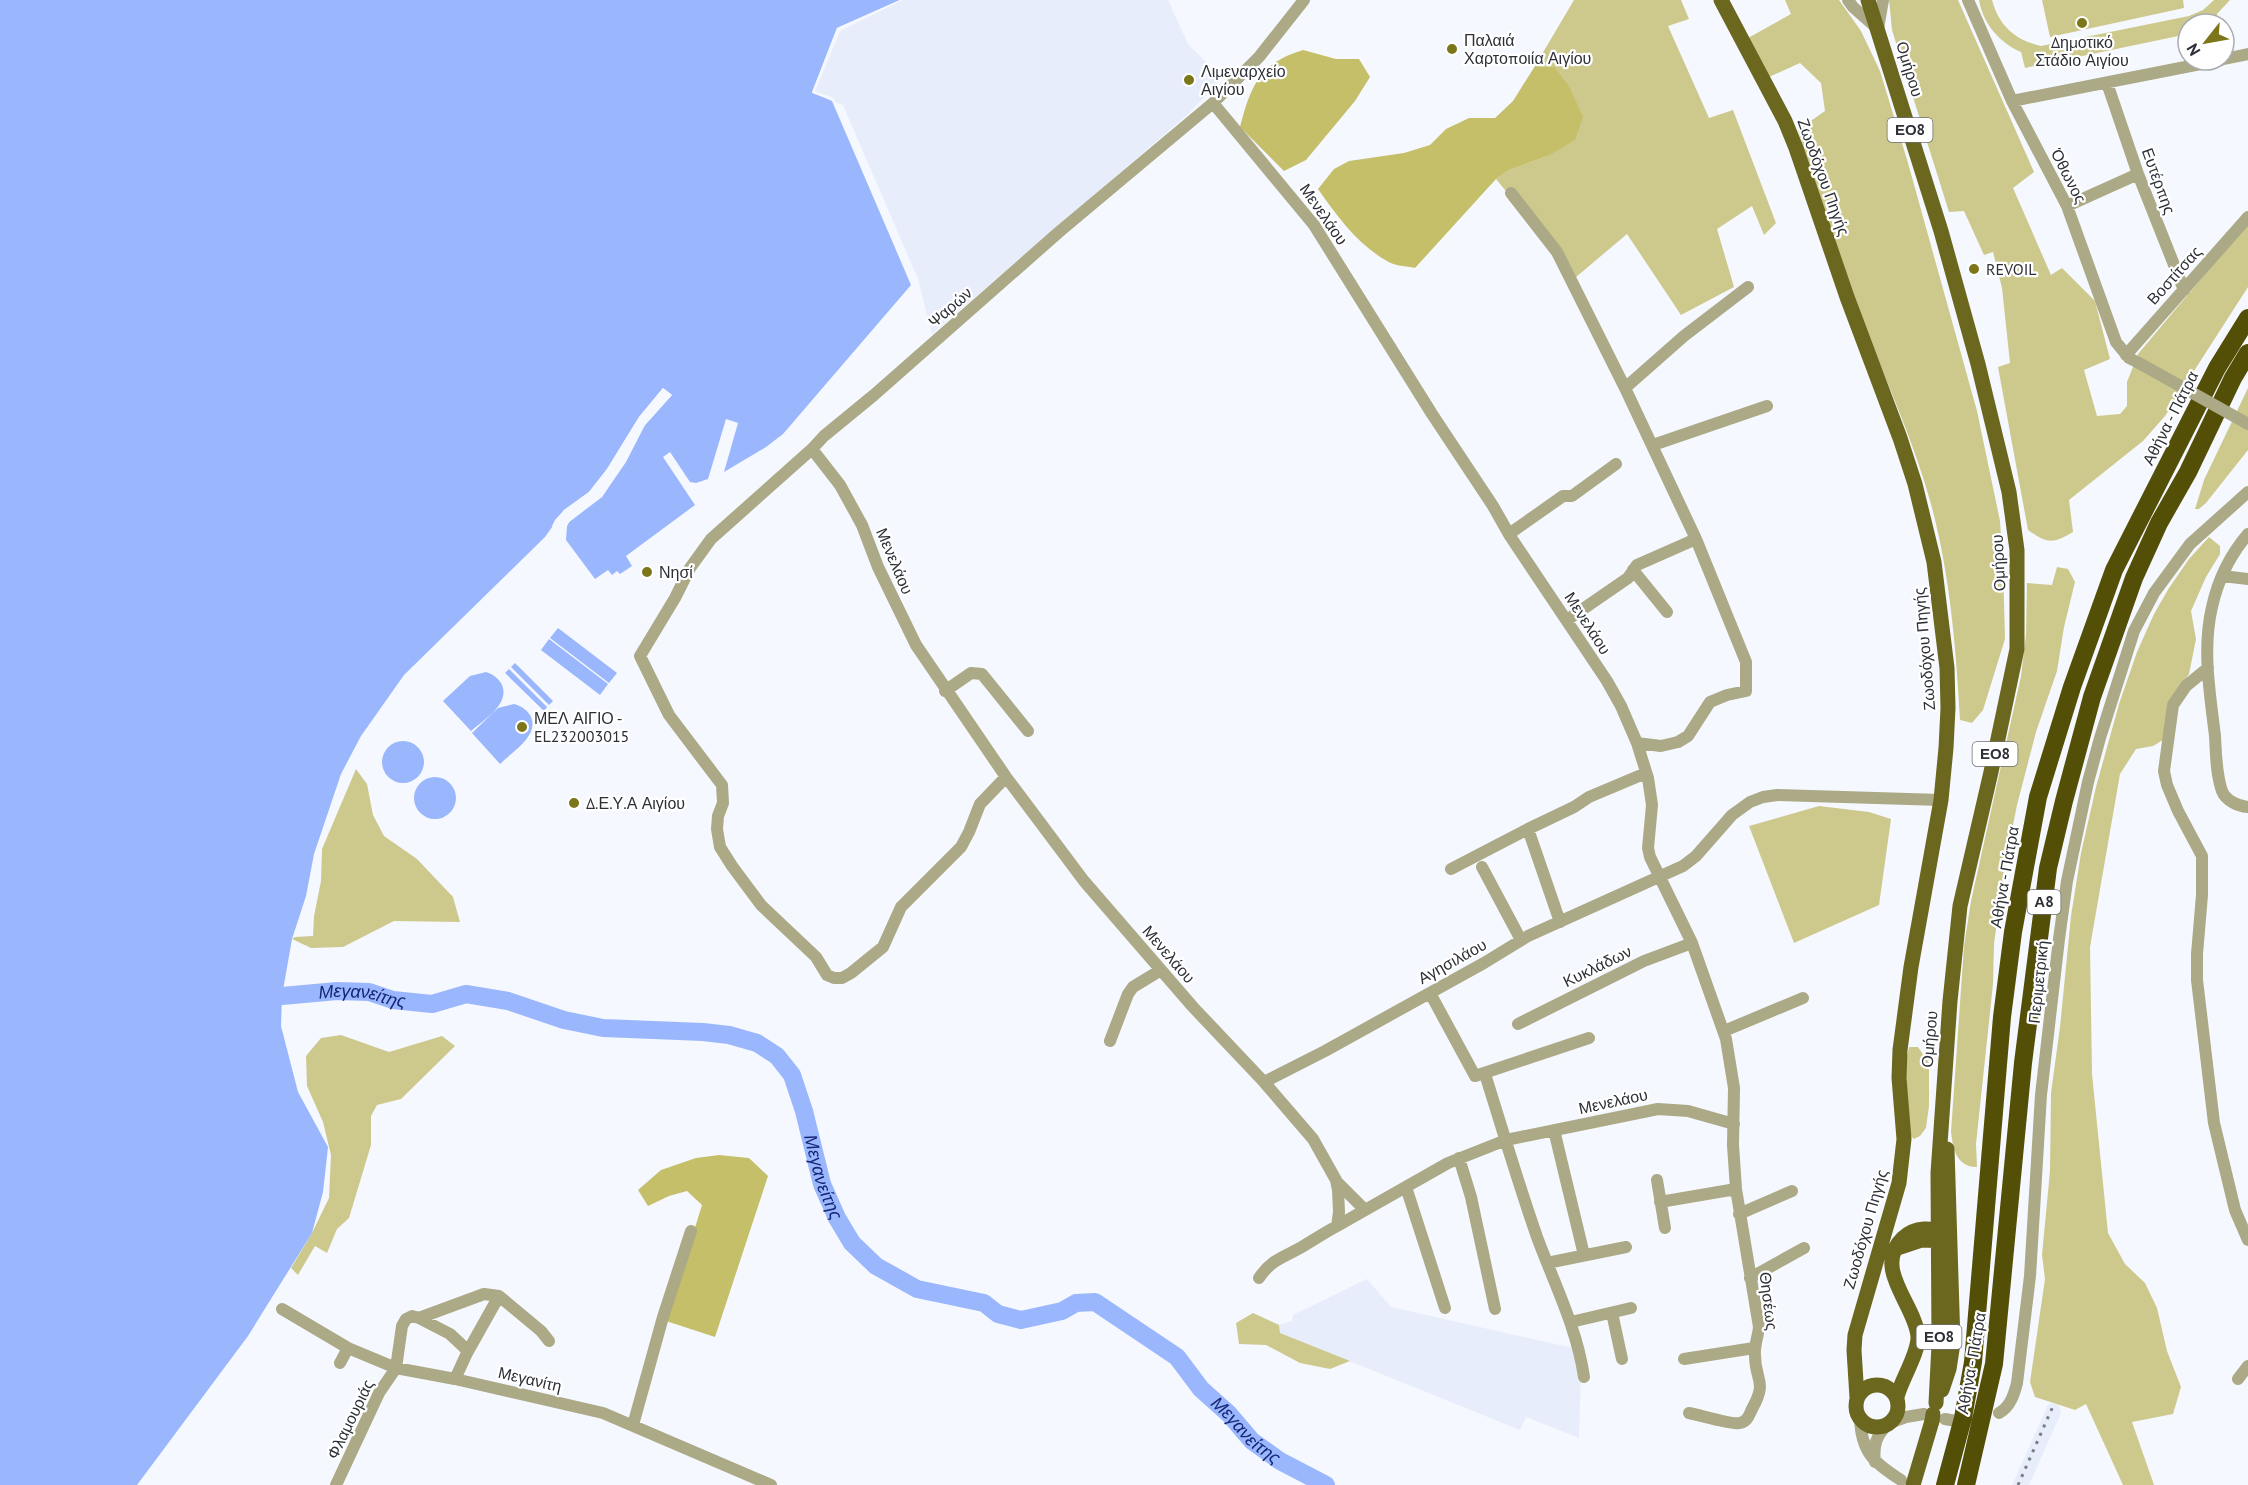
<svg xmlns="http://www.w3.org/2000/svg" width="2248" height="1485" viewBox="0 0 2248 1485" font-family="'PT Sans',sans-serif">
	<rect width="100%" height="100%" fill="#f5f8ff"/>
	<path fill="#e7edfb" d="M900 0H1168L1188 44 1216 72 1220 81 1187 115 932 334 918 279 843 105 812 93 837 28Z
		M1367 1279 1391 1307 1573 1348 1581 1372 1579 1438 1526 1417 1520 1430 1280 1333 1279 1325 1292 1321 1293 1315Z
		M2052 1403 2059 1406 2061 1413 2029 1485H2012L2048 1405Z"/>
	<path fill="#cdc98d" d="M1574 0H1681L1689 19 1668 26 1709 118 1733 110 1776 223 1764 235 1752 206 1717 229 1734 287 1681 315 1627 234 1569 283 1543 236 1496 179 1509 170 1548 156 1554 67 1535 66Z
		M1785 0H1839L1861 31 1880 71 1908 163 1977 411 2000 521 2003 565 2005 639 1983 710 1972 723 1960 720C1956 648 1950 574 1931 504 1915 446 1891 392 1869 337 1843 269 1821 199 1798 130L1825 111 1821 83 1800 63 1769 77 1748 38 1791 14Z
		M1889 0H1958L2034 172 2013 188 2051 275 2062 268 2095 301 2110 359 2084 370 2097 416 2120 414 2127 406V382L2138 354 2248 223V287L2165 416 2143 441 2069 500 2073 532C2053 544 2047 544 2028 530L1998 367 2010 363 2002 288 1993 252 1984 255 1964 211 1949 212 1892 30Z
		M1979 0H1992C1999 26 2015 40 2041 46L2189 16 2203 10 2214 0H2230L2217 14 2219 24H2188V34L2025 68 2021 52C2000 43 1983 24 1979 0Z
		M2042 0H2183L2184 8 2050 37Z
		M2248 388V450L2206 503 2199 509H2195L2204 480Z
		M2209 537 2220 546V554L2206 577 2191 611 2196 639 2189 674 2175 694 2163 740 2153 746 2136 749 2120 774 2090 947 2092 1074 2108 1233 2125 1264 2145 1283 2157 1308 2167 1351 2181 1387 2173 1414 2132 1422 2154 1485H2123L2086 1404 2075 1410 2035 1397 2030 1382 2045 1279 2042 1255 2050 1171 2051 1093 2060 1027 2071 916 2081 853 2096 787 2119 704 2137 652 2154 614 2169 588 2189 559Z
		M2057 567 2068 569 2075 582 2064 627 2057 671 2036 732 2017 805 2003 876 1994 944 1993 984 1976 1144 1977 1167C1956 1167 1953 1148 1951 1132L1964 946 1971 901 2021 676 2026 635 2027 583 2052 585Z
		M356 769 367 784 373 815 384 836 417 859 453 897 460 922 394 921 343 947 311 948 292 939 295 937 313 936 314 916 321 881 322 849Z
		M1819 806 1869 812 1891 819 1879 905 1794 943 1749 826Z
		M341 1035 389 1052 442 1036 455 1046 401 1099 377 1105 371 1116V1145L349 1218 337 1229 327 1253 315 1246 298 1275 291 1268 312 1233 329 1198 331 1155 323 1122 307 1086 306 1056 321 1038Z
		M1909 1047H1918L1929 1063V1106L1926 1128 1920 1136 1914 1139 1909 1134 1905 1067Z
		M1253 1313 1279 1325 1280 1333 1350 1361 1330 1369 1300 1363 1266 1345 1239 1344 1236 1323Z"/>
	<path fill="#c5bf6a" d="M1303 50 1336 59H1359L1370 77 1355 101 1306 160 1284 171 1240 127C1251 85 1260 63 1303 50Z
		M1535 66 1554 67 1569 86 1583 117 1575 140 1548 156 1509 170 1496 179 1415 268C1406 266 1395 266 1387 261 1358 245 1337 216 1318 189L1334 169 1349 161 1404 153 1430 145 1446 129 1469 118H1495L1513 101Z
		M719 1155 749 1158 768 1176 715 1337 666 1321 702 1205 687 1191 669 1196 648 1206 638 1190 661 1170 696 1158Z"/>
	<path fill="#9ab6fd" d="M0 0H900L837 28 812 92 832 101 911 285 783 434 766 447 724 472 738 423 726 419 708 479 696 483 690 482 670 452 663 457 695 505 626 556 632 566 620 574 617 571 612 575 608 570 595 579 566 540 567 526 571 519 602 497 626 462 645 425 672 395 663 388 639 417 607 469 589 492 564 510 545 537 404 675 361 736 341 774 314 854 306 896 292 939 282 996 281 1026 298 1092 328 1147 323 1192 312 1233 248 1336 137 1485H0Z
		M558 628 617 673 609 683 550 638Z
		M549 639 608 684 600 695 541 650Z
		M515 663 553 701 549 705 511 667Z
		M509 669 547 707 544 711 505 673Z
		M486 672C492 674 497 677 501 683 512 703 484 720 471 731L443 701 470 676Z
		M514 704C521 706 526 709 530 715 541 735 512 752 500 764L472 733 498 708Z
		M382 762a21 21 0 1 1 42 0a21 21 0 1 1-42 0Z
		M414 798a21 21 0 1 1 42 0a21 21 0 1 1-42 0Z"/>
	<path fill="#f5f8ff" d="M900 0H903L840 31 815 91 833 98 836 102 812 93 837 28Z
		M663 388 672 395 645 425 602 497 568 523 565 531 566 540 562 531 566 521 600 495 623 460 643 424 668 395 664 391 642 419 610 471 592 494 566 513 554 529 552 526 555 520 564 510 589 492 607 469 639 417Z"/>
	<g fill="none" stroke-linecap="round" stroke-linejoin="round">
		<path stroke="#9ab6fd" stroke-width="18" id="s1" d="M282 996 337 991 369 992 393 1000 432 1004 466 994 508 1001 564 1020 603 1028 703 1032 729 1035 757 1043 777 1056 792 1075 804 1111 822 1184 837 1218 852 1243 876 1266 917 1289 984 1303 998 1314 1021 1320 1062 1311 1076 1303 1095 1302 1177 1357 1201 1389 1229 1414 1252 1441 1280 1461 1326 1485"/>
		<path stroke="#aba986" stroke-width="12" d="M1848 0 1853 7 1878 29 1883 0
			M1968 0 2012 101 2067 206 2116 342 2129 358 2139 363
			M2224 59 2248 54
			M2107 83 2138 174 2184 290
			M2012 101 2221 60
			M1213 103 1314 225 1432 414 1493 506 1510 536 1607 681 1621 706 1637 743 1648 778 1652 805 1648 848 1650 857 1692 943 1726 1039 1734 1088 1733 1145 1736 1189 1759 1327C1758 1337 1754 1346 1755 1355 1755 1382 1768 1380 1752 1409 1749 1415 1748 1421 1740 1423 1732 1425 1700 1415 1689 1413
			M1511 193 1557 252 1625 388
			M2067 206 2138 174
			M2126 355 2248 217
			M1653 445 1767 406
			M812 449 840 485 862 525 878 567 916 645 1006 777 1084 881 1193 1007 1264 1082 1313 1139 1336 1180 1338 1190 1339 1212 1337 1226 1448 1163 1506 1140 1658 1109 1688 1111 1734 1124
			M1509 534 1563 496H1572L1616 464
			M2248 534C2230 555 2218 580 2212 607 2202 649 2210 694 2215 736 2216 753 2216 774 2222 791 2226 801 2238 806 2248 807
			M1633 570 1667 612
			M2222 576 2248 579
			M1567 620 1628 578 1637 565 1696 539
			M2208 668 2186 686 2173 705 2164 771 2167 785 2178 811 2202 856V895L2197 954V980L2214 1123 2235 1210 2248 1240
			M945 691 971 673 982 674 1028 731
			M1637 743 1661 746 1678 742 1688 736 1710 702 1727 695 1746 691V662L1696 539 1625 388 1684 336 1748 287
			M1006 777 980 804 969 832 961 847 901 907 883 947 851 973 842 978H834L827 975 816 957 761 905 732 866 720 847 717 829 718 816 723 803 722 785 669 715 640 656 675 598 690 568 711 539 812 449 824 436 874 395 1059 232 1213 103 1259 57 1304 0
			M1482 867 1521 940
			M1451 869 1528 829
			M1560 922 1528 829 1574 807 1589 797 1646 773
			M1430 993 1475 1076 1589 1038
			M1518 1024 1644 961 1692 943
			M1724 1031 1803 998
			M1110 1041 1128 994 1133 987 1161 970
			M1485 1074C1502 1128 1518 1183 1537 1237 1554 1283 1577 1328 1584 1377
			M1264 1082 1325 1051 1484 963 1528 936 1683 866 1696 856 1732 815 1750 802 1763 797 1777 795 1941 800
			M1554 1130 1584 1255
			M1459 1158 1471 1197 1495 1309
			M1657 1180 1665 1228
			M1336 1181 1365 1210
			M1406 1187 1445 1308
			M1660 1202 1736 1189
			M1739 1214 1792 1191
			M1547 1263 1626 1247
			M1259 1278C1271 1260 1282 1258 1300 1248 1312 1241 1324 1233 1337 1226
			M1750 1278 1804 1248
			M282 1309 348 1348 396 1368 455 1379 603 1413 771 1485
			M1612 1313 1622 1359
			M419 1318 484 1294 499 1296 541 1331 549 1341
			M1571 1322 1631 1308
			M467 1353 499 1296
			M1684 1359 1754 1348
			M340 1363 348 1348
			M2238 1379 2248 1366
			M1999 1413C2010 1407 2014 1395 2017 1383L2030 1276 2041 1095 2059 939 2067 881 2088 782 2100 738 2134 631 2154 593 2190 544 2248 492
			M1860 1418C1861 1452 1874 1463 1901 1480
			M1945 1419 1956 1421
			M1892 1422 1906 1417 1924 1414
			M633 1425 663 1317 691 1231
			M1875 1462C1873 1446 1876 1436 1887 1425
			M336 1485 379 1393 396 1368 402 1326 406 1319 412 1316 419 1318 450 1334 466 1349 467 1353 455 1379"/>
		<path stroke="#6c671f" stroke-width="15" d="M1721 0 1785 121 1796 148 1847 297 1900 438 1915 484 1934 562 1947 668 1948 708 1946 748 1941 800 1911 967 1900 1050 1899 1078 1904 1139 1899 1183 1855 1335 1854 1350 1857 1398
			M1868 0 1941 231 1978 364 2009 492 2017 550V649L1991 772 1960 906 1950 1001 1938 1173 1939 1345 1936 1403
			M1898 1248 1922 1240 1947 1241
			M1856 1406a21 21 0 1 1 42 0a21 21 0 1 1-42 0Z
			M1942 1390 1949 1369 1953 1343 1947 1149
			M1897 1397C1901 1380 1919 1353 1918 1336 1915 1304 1872 1268 1903 1238 1916 1226 1931 1228 1947 1232
			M1913 1485 1932 1421"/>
		<path stroke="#544f06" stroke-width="18" d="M1945 1485 1963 1418 1973 1362 2002 1017 2013 932 2038 797 2072 687 2114 570 2217 368 2248 318
			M1966 1485 1994 1364 2023 1063 2048 868 2064 801 2092 697 2134 578 2159 523 2188 472 2233 378 2248 353"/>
		<path stroke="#7b7d84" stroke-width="3" stroke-dasharray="3 6" stroke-linecap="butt" d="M2018 1485 2054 1404"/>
		<path stroke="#aba986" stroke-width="12" d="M2139 363 2248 424"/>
		<path stroke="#6c671f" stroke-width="15" d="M1932 1421 1933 1414"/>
	</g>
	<g fill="#7c7519" stroke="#fff" stroke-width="2">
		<circle cx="2082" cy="23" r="6"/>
		<circle cx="1452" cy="49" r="6"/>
		<circle cx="1189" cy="80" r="6"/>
		<circle cx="1974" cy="269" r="6"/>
		<circle cx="647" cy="572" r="6"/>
		<circle cx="522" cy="727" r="6"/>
		<circle cx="574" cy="803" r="6"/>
	</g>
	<g text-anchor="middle" stroke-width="4.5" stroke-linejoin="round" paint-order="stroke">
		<g fill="#fff" stroke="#6d6e73" stroke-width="1.5">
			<rect x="1887.5" y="118" width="45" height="24" rx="4.5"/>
			<rect x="1972.5" y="742" width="45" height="24" rx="4.5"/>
			<rect x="2027.5" y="890" width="33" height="24" rx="4.5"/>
			<rect x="1916.5" y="1325" width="45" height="24" rx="4.5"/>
		</g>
		<g font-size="15" font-weight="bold" fill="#2e3037">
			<text x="1910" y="135">ΕΟ8</text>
			<text x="1995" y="759">ΕΟ8</text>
			<text x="2044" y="907">Α8</text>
			<text x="1939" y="1342">ΕΟ8</text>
		</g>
		<g font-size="16" fill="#2e3037" stroke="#fff" text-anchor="start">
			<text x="1464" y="46">Παλαιά<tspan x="1464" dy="18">Χαρτοποιία Αιγίου</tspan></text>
			<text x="2082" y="48" text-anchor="middle">Δημοτικό<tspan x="2082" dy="18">Στάδιο Αιγίου</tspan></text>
			<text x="1201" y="77">Λιμεναρχείο<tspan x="1201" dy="18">Αιγίου</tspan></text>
			<text x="1986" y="275">REVOIL</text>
			<text x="659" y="578">Νησί</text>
			<text x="534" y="724">ΜΕΛ ΑΙΓΙΟ -<tspan x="534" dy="18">EL232003015</tspan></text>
			<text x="586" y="809">Δ.Ε.Υ.Α Αιγίου</text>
		</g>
		<g font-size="16" fill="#2e3037" stroke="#fff">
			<text transform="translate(1910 69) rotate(73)" y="6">Ομήρου</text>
			<text transform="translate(2069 176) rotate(63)" y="6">Όθωνος</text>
			<text transform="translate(1824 177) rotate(70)" y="6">Ζωοδόχου Πηγής</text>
			<text transform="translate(2159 181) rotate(70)" y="6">Ευτέρπης</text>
			<text transform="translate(1324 214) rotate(55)" y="6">Μενελάου</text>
			<text transform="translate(2174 275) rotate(-48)" y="6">Βοστίτσας</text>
			<text transform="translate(950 307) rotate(-41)" y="6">Ψαρών</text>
			<text transform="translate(2170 418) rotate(-63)" y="6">Αθήνα - Πάτρα</text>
			<text transform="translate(895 561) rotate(67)" y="6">Μενελάου</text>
			<text transform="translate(1998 563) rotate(-93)" y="6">Ομήρου</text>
			<text transform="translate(1588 623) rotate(57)" y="6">Μενελάου</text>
			<text transform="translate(1924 649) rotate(-95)" y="6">Ζωοδόχου Πηγής</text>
			<text transform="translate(2004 877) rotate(-80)" y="6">Αθήνα - Πάτρα</text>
			<text transform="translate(1169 954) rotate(49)" y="6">Μενελάου</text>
			<text transform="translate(1452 961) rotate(-29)" y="6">Αγησιλάου</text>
			<text transform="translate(1597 966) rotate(-26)" y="6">Κυκλάδων</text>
			<text transform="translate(2038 982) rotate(-84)" y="6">Περιμετρική</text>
			<text transform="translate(1929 1039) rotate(-85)" y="6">Ομήρου</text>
			<text transform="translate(1613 1101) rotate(-12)" y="6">Μενελάου</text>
			<text transform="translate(1865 1229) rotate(-74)" y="6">Ζωοδόχου Πηγής</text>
			<text transform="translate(1769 1301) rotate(83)" y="6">Θησέως</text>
			<text transform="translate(1971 1363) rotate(-80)" y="6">Αθήνα - Πάτρα</text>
			<text transform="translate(530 1379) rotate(13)" y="6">Μεγανίτη</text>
			<text transform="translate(350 1419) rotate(-64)" y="6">Φλαμουριάς</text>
		</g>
		<g font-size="18" font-style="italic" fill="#152777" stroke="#fff">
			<text dy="6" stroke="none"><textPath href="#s1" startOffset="81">Μεγανείτης</textPath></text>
			<text dy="6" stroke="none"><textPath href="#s1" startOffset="639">Μεγανείτης</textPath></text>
			<text dy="6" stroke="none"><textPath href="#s1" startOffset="1179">Μεγανείτης</textPath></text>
		</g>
	</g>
	<g transform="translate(2206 42) rotate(239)"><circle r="28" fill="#ffffff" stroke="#abacaf" stroke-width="1.5"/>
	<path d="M0-4.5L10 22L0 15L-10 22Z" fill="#7c7519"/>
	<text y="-9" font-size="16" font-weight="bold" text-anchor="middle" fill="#2e3037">N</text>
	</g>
</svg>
